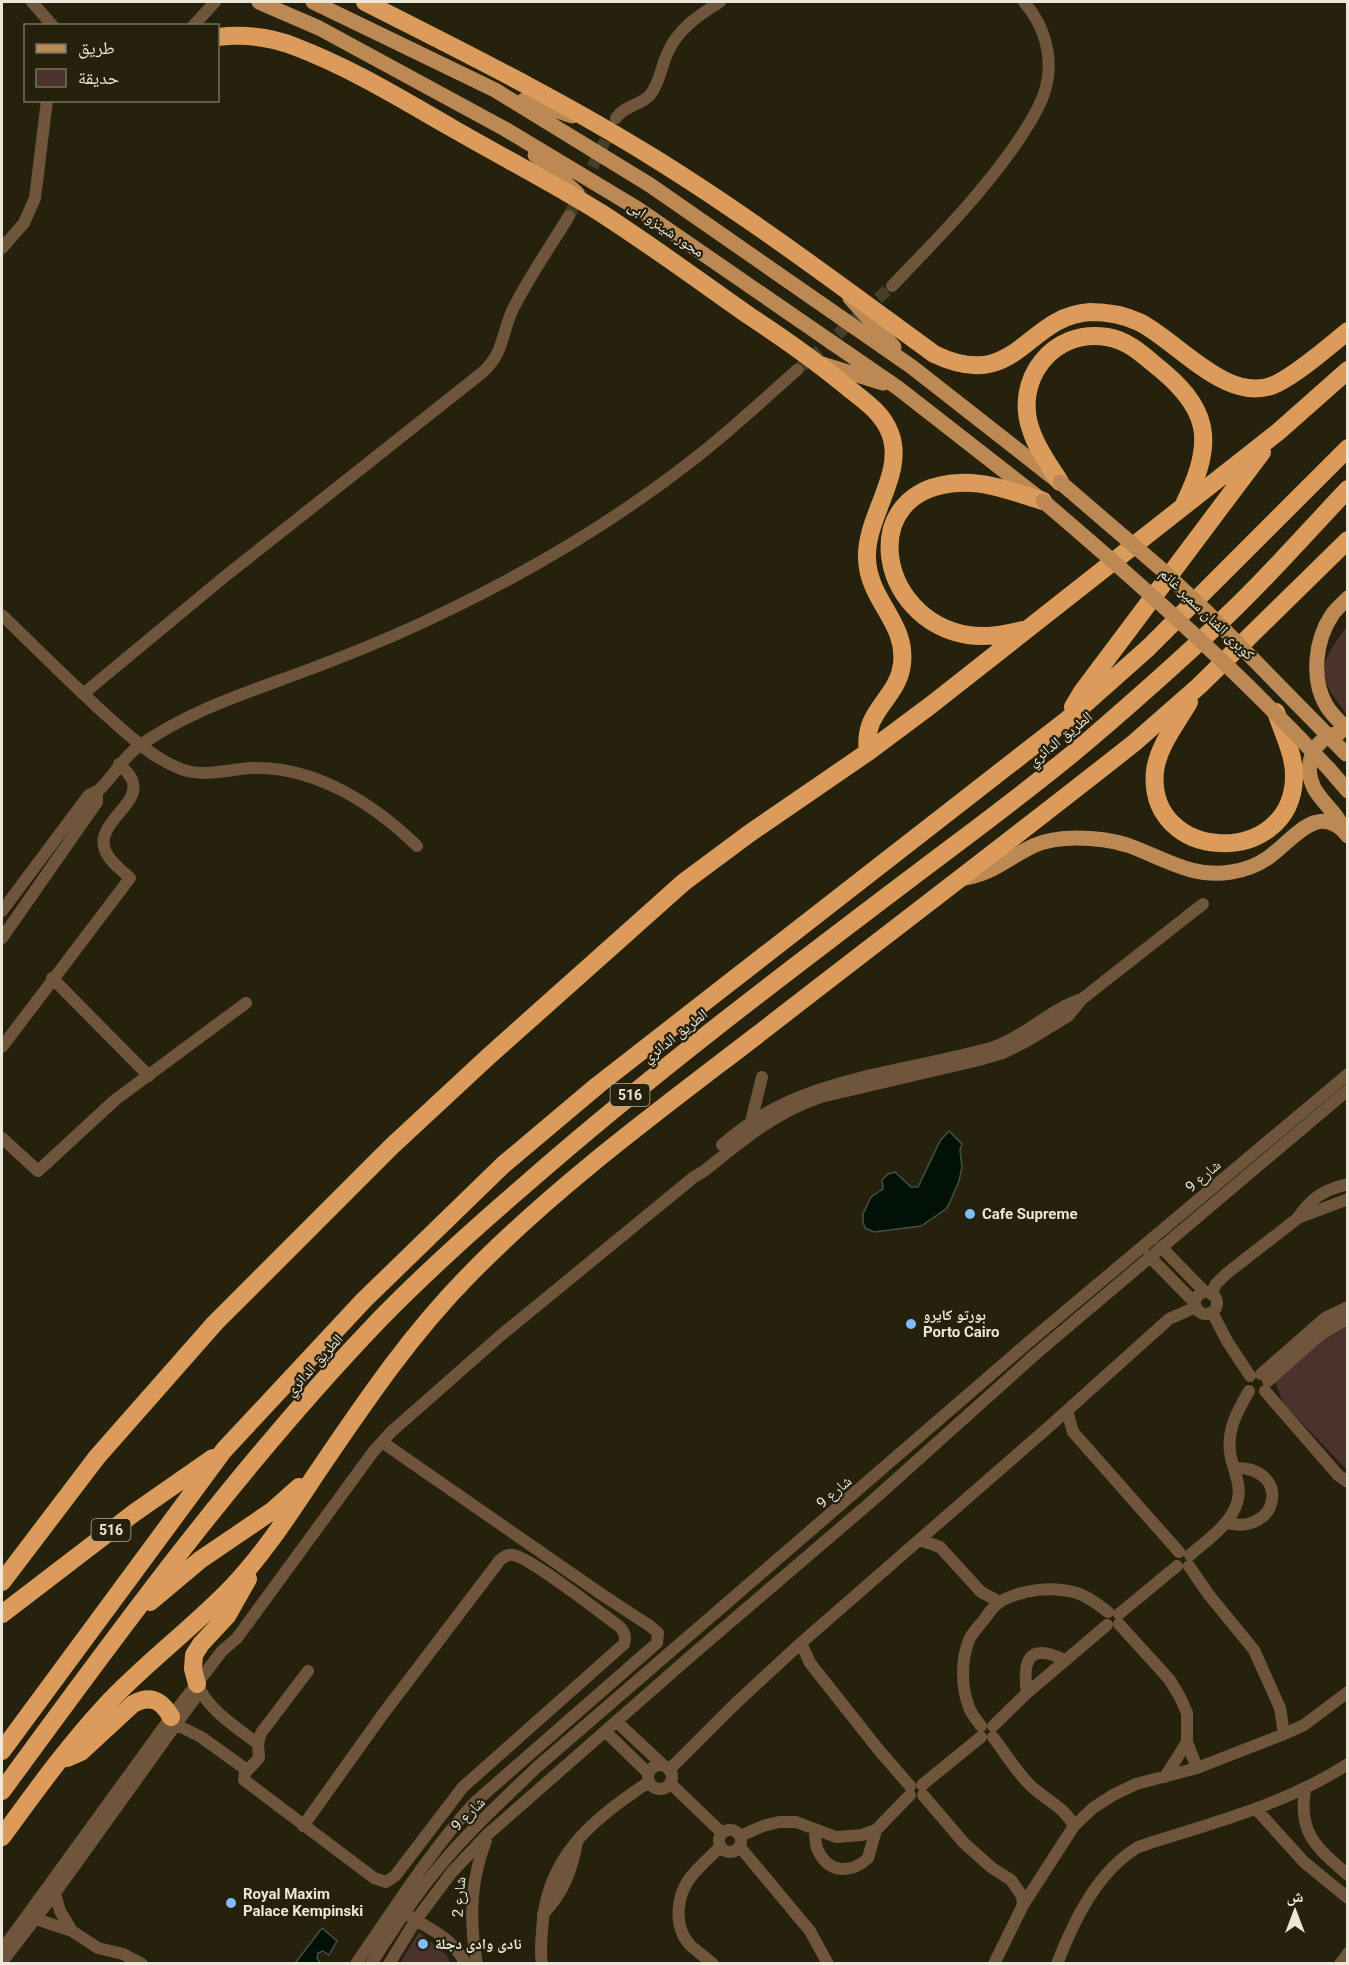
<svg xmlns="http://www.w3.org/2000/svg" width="1349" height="1965" viewBox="0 0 1349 1965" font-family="Roboto,'Noto Naskh Arabic',sans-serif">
	<rect width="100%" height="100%" fill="#26210c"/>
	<path fill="#4b322c" d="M1347 626V715C1315 673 1317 668 1347 626Z
		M1347 1324V1470L1283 1403 1275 1381 1338 1326Z
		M419 1932 447 1955 450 1963H400Z"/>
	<path fill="#001105" stroke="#465145" stroke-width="1.5" d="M949 1131 962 1144 960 1150 962 1167 959 1181 950 1202 946 1209 921 1226 874 1232 865 1228 863 1222V1214L871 1197 883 1189 882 1180 888 1174 895 1172 911 1187H918L940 1141Z
		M322 1928 337 1941 329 1955 323 1951 318 1953 317 1958 320 1963H298L296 1962Z"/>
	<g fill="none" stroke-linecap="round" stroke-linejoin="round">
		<path stroke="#443f2b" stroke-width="12" stroke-dasharray="12 6" stroke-linecap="butt" d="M569 216 613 124
			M797 370 892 286"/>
		<path stroke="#6e553c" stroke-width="12" d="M32 2 53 26
			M193 26 215 2
			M616 118C625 105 640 106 650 95 660 83 661 66 668 52 678 29 699 15 720 2
			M2 248 24 223 35 198 47 100
			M892 286C936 240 980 196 1016 144 1027 127 1041 107 1046 87 1054 56 1044 25 1024 2
			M2 615C37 649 71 683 107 716 130 736 152 758 181 769 205 778 228 769 252 768 315 766 374 804 417 846
			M83 694 223 578 483 372C505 351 501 334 513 309 529 277 550 247 569 216
			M2 911 88 796C91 793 96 792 99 790 114 776 122 758 139 746 194 707 259 689 321 665 366 648 411 629 455 607 539 566 620 517 694 459 730 431 763 400 797 370
			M2 938 97 802V792
			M52 978 149 1076
			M2 1047 130 878C121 870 109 861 105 850 95 824 139 805 133 783 132 776 124 769 119 764
			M751 1122 762 1077
			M2 1138 38 1171 115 1100 246 1003
			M722 1145C787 1086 863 1078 945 1059 961 1055 978 1052 994 1047 1026 1036 1050 1009 1082 999
			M1298 1217C1313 1197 1323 1190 1348 1184
			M1161 1247 1205 1292
			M1149 1256 1195 1303
			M1195 1303a11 11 0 1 1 22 0a11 11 0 1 1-22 0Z
			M1211 1294 1216 1284 1226 1274 1298 1218 1348 1199
			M1212 1312 1227 1341 1250 1376
			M1261 1374 1325 1318 1348 1307
			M1268 1381 1321 1334 1348 1318
			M1265 1391 1338 1475 1348 1482
			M1067 1411 1073 1432 1179 1552
			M1226 1523C1281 1536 1291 1466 1234 1468
			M920 1540 940 1547 981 1592 1000 1602
			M1190 1555C1207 1540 1230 1525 1237 1503 1243 1485 1232 1469 1230 1452 1227 1429 1238 1410 1249 1391
			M1189 1566 1209 1595 1254 1650 1280 1708 1284 1734
			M1119 1614 1177 1566
			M1119 1624 1169 1679 1180 1697 1187 1713V1742L1197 1768
			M801 1643 810 1663 878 1749 910 1786
			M197 1684C209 1711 235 1726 258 1744
			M1027 1693C1022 1660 1029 1642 1065 1660
			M173 1721 177 1725 201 1737 247 1770
			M617 1722 664 1766
			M981 1726C977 1720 971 1714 969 1707 961 1687 961 1660 969 1640 972 1633 978 1627 983 1621 988 1614 994 1605 1001 1601 1024 1589 1053 1586 1077 1593 1089 1597 1099 1605 1108 1612
			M993 1726 1027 1693 1107 1625
			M606 1732 648 1773
			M993 1737C1005 1753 1016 1771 1030 1785 1045 1800 1064 1806 1074 1826
			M648 1777a12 12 0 1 1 24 0a12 12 0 1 1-24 0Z
			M669 1770 736 1703 801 1643 1051 1425 1169 1319 1196 1307
			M1165 1777 1187 1742
			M670 1783 722 1833
			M922 1785 981 1737
			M1305 1790C1298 1834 1317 1848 1348 1875
			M923 1795 964 1843 992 1868 1011 1880 1022 1896 1023 1905
			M1256 1809 1304 1862 1348 1898
			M303 1826 383 1714 500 1560C504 1557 508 1554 513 1555 530 1557 602 1614 620 1627 625 1633 626 1637 624 1644L463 1787 395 1876 386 1882 374 1878 244 1780 245 1773 259 1758 258 1744 261 1733 308 1671
			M815 1829C815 1835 815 1842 817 1848 827 1873 850 1875 868 1858L876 1830
			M719 1841a11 11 0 1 1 22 0a11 11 0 1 1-22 0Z
			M740 1836 763 1826 779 1822H796L836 1837 862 1835 876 1830 910 1795
			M740 1847 810 1931 828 1964
			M51 1890 55 1893 60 1911 72 1931
			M543 1914C564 1892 572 1870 577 1842
			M410 1916C435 1933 449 1935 466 1964
			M36 1919 72 1931 98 1948 123 1954 142 1964
			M2 1950 171 1717 222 1651 237 1638 373 1452 391 1432 500 1336 694 1177 704 1171C742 1141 775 1112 821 1097L979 1060 1003 1053 1025 1042 1068 1016 1082 999 1203 904
			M2 1962 55 1893 195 1698
			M356 1964C394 1909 429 1853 474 1803L657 1643 658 1633 650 1626 604 1596 382 1442
			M371 1964C390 1934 409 1904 431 1877 462 1837 500 1803 536 1768L1030 1341 1348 1074
			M389 1964 416 1920 452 1872 488 1834 692 1655 872 1501 1038 1352 1348 1090
			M477 1964C469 1922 470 1881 486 1841
			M542 1964C540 1953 541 1942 542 1931 545 1858 592 1819 649 1782
			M713 1964C706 1958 698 1952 691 1946 672 1926 676 1893 694 1873 702 1864 711 1856 720 1847
			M994 1964 1023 1905 1074 1826 1093 1808 1113 1795 1136 1784 1197 1768 1282 1735 1304 1725 1348 1692
			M1057 1964C1074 1920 1097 1872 1138 1847 1210 1823 1283 1806 1348 1764
			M1340 1964 1348 1953"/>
		<path stroke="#bc8853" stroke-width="15" d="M259 2 319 28 505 129 638 209 898 388 1039 498
			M313 2 495 90 650 185 912 367 1055 479
			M524 100 572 116
			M535 155 577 193
			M850 298 894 347
			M822 364 883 383
			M1348 598C1342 604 1336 609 1332 615 1315 640 1311 679 1326 705 1331 714 1340 722 1348 730
			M1339 733C1313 738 1303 765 1314 788 1322 803 1338 813 1343 830
			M1329 769 1348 791
			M958 879C992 875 1004 860 1033 846 1046 840 1063 838 1077 838 1094 838 1111 840 1127 845 1162 857 1192 879 1231 872 1245 870 1258 865 1269 857 1294 839 1319 800 1348 836"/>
		<path stroke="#db9c5b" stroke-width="18" d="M365 2C463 52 561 100 654 158 751 218 842 287 934 354 1017 394 1025 316 1090 312 1107 312 1124 315 1139 322 1178 341 1229 408 1278 383 1301 371 1327 348 1348 331
			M218 37C244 34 271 37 296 47 351 68 401 99 452 128 502 157 553 183 601 213 652 246 701 282 751 317 786 340 820 364 852 391 867 403 883 414 890 433 906 474 865 516 867 559 869 602 907 622 902 664 898 700 862 709 868 752
			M1060 482C1050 466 1037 449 1031 430 1013 380 1053 328 1107 337 1126 340 1140 352 1154 364 1209 407 1216 440 1185 502
			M1023 630C1005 634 987 638 968 635 876 620 855 488 959 483 987 481 1016 493 1043 501
			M1189 702C1177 723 1158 746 1155 771 1146 863 1291 869 1294 778 1295 756 1283 733 1276 712
			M1073 707 1082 692 1262 452
			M2 1582 97 1457 215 1323 392 1146 489 1056 684 882 750 833 868 752 931 705 1278 432 1348 370
			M150 1602 200 1560 272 1511 299 1487
			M2 1614 134 1513 213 1458
			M197 1684 193 1669 194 1655 201 1644 227 1616 248 1579
			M2 1751 224 1450 364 1300 503 1165 598 1085 1068 719 1148 648 1348 448
			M67 1758 81 1752 133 1704C151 1694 162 1701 171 1717
			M2 1791C121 1628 240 1465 380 1319 426 1272 476 1227 526 1184 647 1078 775 981 903 884 966 836 1030 790 1090 739 1140 696 1190 652 1237 606 1276 568 1311 528 1348 489
			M2 1837C35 1792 67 1747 105 1706 145 1663 193 1628 233 1586 266 1551 292 1510 318 1471 365 1402 410 1335 469 1275 556 1186 657 1112 756 1036 882 938 1009 842 1134 743L1199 686 1348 540"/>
		<path stroke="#bc8853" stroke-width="15" d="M1060 482 1160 568 1208 613 1346 754
			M1043 501C1144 587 1239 672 1329 769"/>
	</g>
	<g fill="#7ebdf9" stroke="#26210c" stroke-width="2">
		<circle cx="970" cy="1214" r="6"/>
		<circle cx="911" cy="1324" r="6"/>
		<circle cx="231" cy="1903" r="6"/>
		<circle cx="423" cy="1944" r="6"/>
	</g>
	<g text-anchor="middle" stroke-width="4.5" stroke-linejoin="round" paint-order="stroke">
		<g fill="#26210c" stroke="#b0ac9d" stroke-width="1.5">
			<rect x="610.5" y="1084" width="39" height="22" rx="4.5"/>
			<rect x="91.5" y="1519" width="39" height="22" rx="4.5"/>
		</g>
		<g font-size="14" font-weight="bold" fill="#ebe7db">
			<text x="630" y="1100">516</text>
			<text x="111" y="1535">516</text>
		</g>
		<g font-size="15" fill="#ebe7db" stroke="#26210c">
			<text transform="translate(666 229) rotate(34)" y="5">محور شينزو ابى</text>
			<text transform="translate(1207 614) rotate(44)" y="5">كوبرى الفنان سمير غانم</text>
			<text transform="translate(1060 739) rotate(-39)" y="5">الطريق الدائري</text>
			<text transform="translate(675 1036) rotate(-38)" y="5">الطريق الدائري</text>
			<text transform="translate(1203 1176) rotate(-40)" y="5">شارع 9</text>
			<text transform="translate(314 1365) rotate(-48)" y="5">الطريق الدائري</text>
			<text transform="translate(834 1492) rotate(-41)" y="5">شارع 9</text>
			<text transform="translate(468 1814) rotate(-45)" y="5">شارع 9</text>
			<text transform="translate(459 1897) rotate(-86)" y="5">شارع 2</text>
		</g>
		<g font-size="15" font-weight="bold" fill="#ebe7db" stroke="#26210c" text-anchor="start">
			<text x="982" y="1219">Cafe Supreme</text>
			<text x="923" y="1320">بورتو كايرو<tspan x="923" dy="17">Porto Cairo</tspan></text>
			<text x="243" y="1899">Royal Maxim<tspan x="243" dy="17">Palace Kempinski</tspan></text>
			<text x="435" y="1949">نادى وادى دجلة</text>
		</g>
	</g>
	<rect width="1349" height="1965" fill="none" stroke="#ebe7db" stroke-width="6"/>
	<rect x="24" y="24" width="195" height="78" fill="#26210c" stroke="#75705f" stroke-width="1.5"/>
	<rect x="36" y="44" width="30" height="9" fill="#bc8853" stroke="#75705f" stroke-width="1.5"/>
	<text x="78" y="54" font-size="18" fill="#ebe7db">طريق</text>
	<rect x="36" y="69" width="30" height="18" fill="#4b322c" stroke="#75705f" stroke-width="1.5"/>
	<text x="78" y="84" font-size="18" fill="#ebe7db">حديقة</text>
	<g transform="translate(1295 1911)" stroke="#26210c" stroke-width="4.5" paint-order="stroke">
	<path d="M0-4.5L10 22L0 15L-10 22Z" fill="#ebe7db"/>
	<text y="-9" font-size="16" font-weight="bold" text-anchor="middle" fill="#ebe7db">ش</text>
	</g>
</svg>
